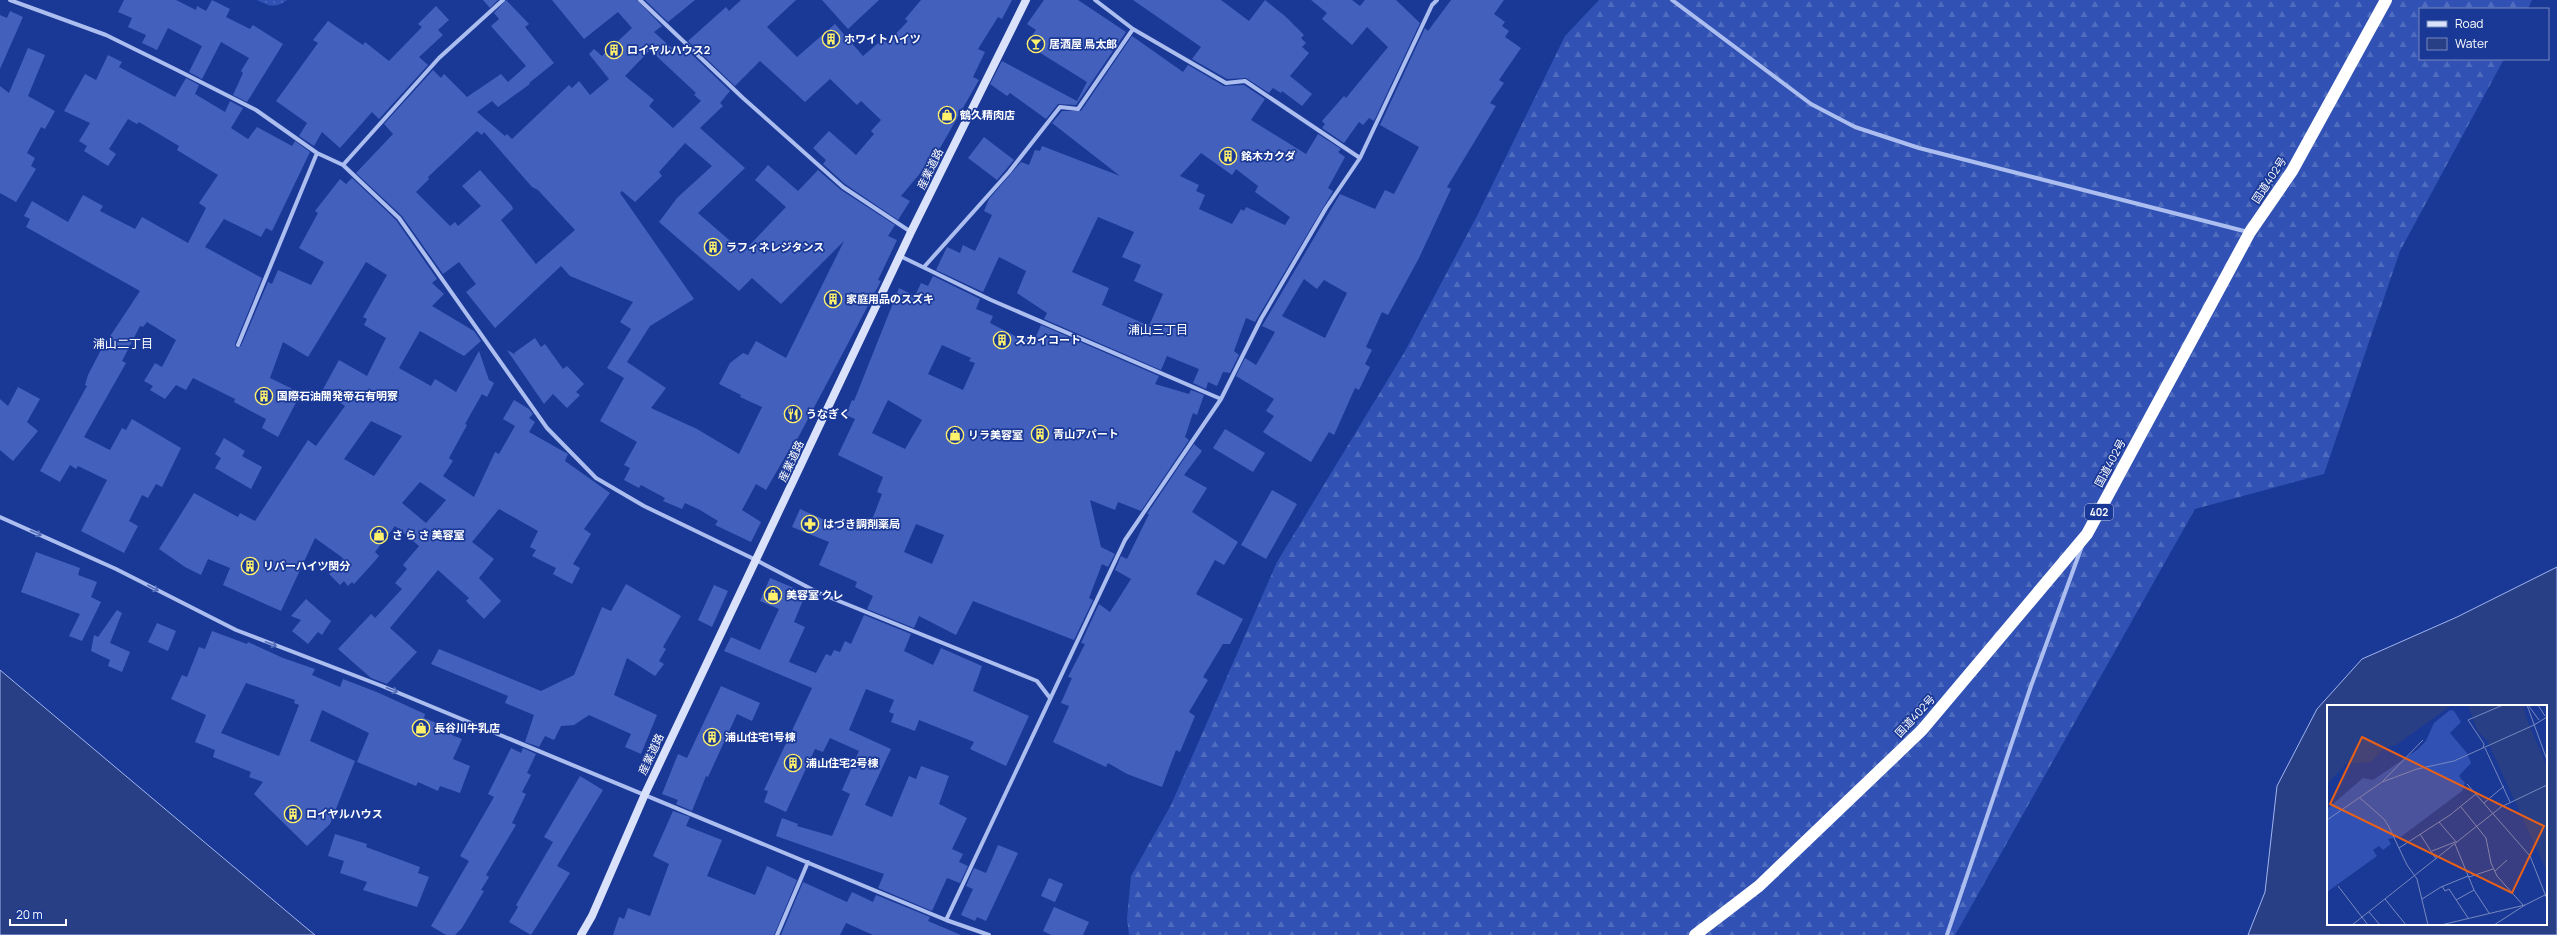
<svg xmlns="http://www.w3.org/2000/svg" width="2557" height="935" viewBox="0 0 2557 935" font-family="Manrope,'Noto Sans JP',sans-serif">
	<defs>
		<pattern id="forest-firs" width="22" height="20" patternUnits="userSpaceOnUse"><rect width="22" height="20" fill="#3152b4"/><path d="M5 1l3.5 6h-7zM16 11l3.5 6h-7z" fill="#506cbf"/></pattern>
		<pattern id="park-dots" width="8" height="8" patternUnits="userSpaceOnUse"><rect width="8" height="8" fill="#3152b4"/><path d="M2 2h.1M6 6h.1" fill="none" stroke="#506cbf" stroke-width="1.8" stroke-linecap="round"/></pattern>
	</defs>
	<rect width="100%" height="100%" fill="#1a3895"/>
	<path fill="url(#forest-firs)" d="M1599 0H2532L2528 9H2420V59H2504L2400 251 2324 474 2195 509 1955 935H1129L1127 918 1131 876 1171 805 1277 562 1404 353 1477 216 1565 36Z"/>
	<path fill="url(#park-dots)" d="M257 0H287C276 9 268 6 257 0Z"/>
	<path fill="#293f85" stroke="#9fb5f2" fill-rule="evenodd" d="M2557 567V935H2248L2265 892 2277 786 2317 709 2362 659 2457 617ZM2328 706H2546V924H2328Z
		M0 670 304 926 315 935H0Z"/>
	<path fill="#4361bc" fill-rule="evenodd" d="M124 0H176L196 10 197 6 206 11 212 0 230 9 226 17 250 29 253 25 283 44 247 102 233 95 243 73 241 71 249 58 221 42 202 79 189 72 202 46 168 28 157 50 142 43 146 35 128 27 132 18 118 12Z
		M483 0H498L490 8Z
		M506 0 529 24 525 27 554 63 529 83 530 84 498 107 492 101 477 112 505 136 507 134 512 139 569 85 572 88 579 81 590 95 609 79 589 54 594 49 602 56 632 28 618 12 584 39 552 0H637L662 26 654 32 677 53 683 46 730 91 720 103 723 106 700 128 745 168 698 213 743 252 786 207 755 180 768 165 798 191 818 170 841 190 895 225 888 236 897 240 878 280 881 281 791 451 789 450 766 490 756 484 742 510 761 522 751 542 715 525 718 521 700 510 685 503 682 509 663 501 665 498 641 485 639 488 624 480 630 468 624 465 637 442 600 421 624 378 607 368 631 329 620 322 633 302 570 276 561 266 495 328 466 292 476 284 459 262 443 274 402 216 356 173 393 134 384 124 433 70 441 78 444 74 467 97 501 74 508 82 526 66 491 26 499 19 494 13ZM650 50 696 93 694 95 701 101 673 128 649 106 654 100 625 76ZM477 131 482 135 484 132 532 187 538 190 575 230 536 264 501 220 513 209 512 206 480 170 462 186 481 206 458 226 455 222 450 226 416 192 429 179 428 177ZM685 143 712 166 677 198 659 222 739 291 752 278 781 304 844 241 786 358 756 341 748 355 743 353 730 363 719 384 741 395 740 397 762 407 739 454 697 429 651 408 666 388 627 362 650 326 694 299 620 193 622 191 635 202 662 176 659 172Z
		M645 0H695L668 22Z
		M741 0H796L767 27 797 57 835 24 863 56 883 39 887 43 908 21 905 19 921 0H1012L1002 19 998 17 978 49 985 52 973 77 979 80 936 155 930 171H922L901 196 910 201 898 220 845 184 823 164 826 160 813 148 829 131 856 155 874 134 871 131 881 120 861 101 857 105 830 79 805 102 760 61 735 86 688 41 726 7 729 11Z
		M822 0H879L848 29Z
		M1044 0H1078L1126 32 1076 105 1058 104 1046 119 1010 93 1007 96 990 84 1002 61 1077 101 1087 82 1026 44 1036 30 1027 24Z
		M1133 0H1221L1249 21 1265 0 1286 17 1304 35 1301 38 1306 43 1302 47 1309 53 1290 76 1312 94 1302 106 1282 91 1281 93 1273 88 1269 93 1246 78 1227 79 1192 59 1201 47Z
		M1311 0H1352L1360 6 1365 0H1396L1420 23 1374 121 1369 118 1363 125 1359 122 1344 143 1322 128 1325 124 1322 121 1344 96 1346 98 1388 47 1367 27 1352 45 1322 19 1327 13Z
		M1451 0H1504L1494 14 1505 22 1502 26 1509 31 1505 37 1521 48 1499 80 1504 83 1490 103 1496 106 1447 187 1451 189 1419 258 1388 315 1382 312 1366 347 1372 350 1365 364 1370 367 1359 390 1355 388 1334 435 1329 432 1311 462 1263 432 1274 416 1266 411 1274 399 1236 376 1245 358 1256 365 1275 332 1262 326 1340 194 1375 209 1385 190 1394 194 1419 147 1380 125 1425 28 1428 31ZM1304 279 1317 289 1324 280 1347 293 1325 338 1282 316Z
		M436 6 449 20 438 30 443 35 419 57 428 65 379 119 372 112 340 148 322 132 314 146 299 136 307 123 276 101 318 43 313 40 328 21 363 45 365 42 389 61 422 27 418 24Z
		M10 11 23 17 0 69V15L7 18Z
		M1132 36 1183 72 1188 65 1224 86 1244 85 1265 99 1251 120 1298 149 1306 154 1318 134 1341 149 1338 152 1345 157 1328 188 1333 191 1255 322 1246 318 1234 351 1239 355 1230 373 1223 372 1217 386 1208 382 1206 389 1193 383 1199 369 1167 356 1161 370 1044 319 1047 313 1017 293 1026 271 999 257 983 292 936 270 947 247 960 253 963 245 975 251 992 215 984 211 989 199 1021 162 1029 165 1035 150 1040 151 1042 146 1120 176 1052 123 1062 111H1081ZM1201 153 1232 175 1236 169 1258 186 1255 192 1290 217 1285 225 1246 207 1244 211 1241 209 1232 224 1199 209 1205 195 1196 191 1199 185 1180 176ZM1098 217 1134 232 1122 257 1141 265 1134 281 1163 294 1149 326 1102 305 1109 288 1072 272Z
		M28 48 45 55 28 96 55 111 45 129 41 127 27 153 35 158 31 166 36 169 16 202 0 193V86L9 93Z
		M108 55 122 62 119 67 175 97 186 78 199 85 195 94 225 112 230 101 243 108 231 128 248 139 257 127 292 146 295 141 310 152 272 231 266 228 261 237 224 219 205 247 262 278 235 344 236 348 241 346 268 282 272 284 278 270 311 285 324 262 299 248 318 213 315 211 340 179 346 184 352 178 396 220 437 279 432 283 444 294 432 306 474 331 481 341 464 356 420 331 399 368 431 386 435 379 456 392 479 351 489 380 494 383 487 397 482 394 465 424 467 425 449 458 453 461 443 476 474 497 495 452 499 454 515 426 503 419 514 400 529 409 533 414 529 418 535 422 529 432 568 454 565 461 610 493 584 529 591 534 573 564 580 568 572 584 553 574 556 568 532 556 536 550 530 547 538 531 499 509 472 542 494 559 479 578 501 601 484 619 466 601 469 598 438 570 390 628 417 652 387 684 371 678 338 649 371 614 375 618 402 589 395 583 407 569 403 565 419 546 395 526 375 552 379 556 374 562 354 584 352 582 348 586 344 581 340 585 329 574 343 558 315 538 281 611 223 585 230 568 208 559 201 575 185 567 159 549 194 493 238 517 240 513 255 521 308 440 316 446 345 406 322 391 339 360 367 376 386 338 364 325 367 319 363 317 387 275 366 262 308 357 283 342 270 378 301 393 278 437 262 428 266 419 234 402 235 399 193 378 186 390 176 385 165 399 150 390 153 386 144 381 155 363 162 367 176 340 147 322 143 327 140 326 122 361 126 363 84 437 110 450 122 428 126 430 132 419 181 448 162 487 156 484 148 498 142 495 129 521 138 526 124 553 81 531 107 480 78 466 76 469 70 465 60 482 40 471 87 386 85 385 88 375 101 350 140 291 26 227 30 219 24 216 32 201 68 222 83 195 103 206 100 211 135 229 142 217 188 243 206 208 199 203 218 175 177 150 179 146 139 122 137 124 128 119 109 149 116 154 108 166 84 151 87 146 79 141 90 123 64 111 85 74 96 80ZM371 421 402 436 374 476 344 459ZM420 482 446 500 426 523 402 503Z
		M984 137 1014 160 997 180 968 158Z
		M933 276 980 299 976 309 993 316 990 323 1023 340 1024 337 1034 341 1041 325 1159 376 1155 384 1189 394 1191 390 1204 395 1197 415 1193 413 1185 437 1189 440 1141 511 1118 502 1115 510 1090 500 1101 547 1115 554 1108 567 1102 564 1089 598 1093 600 1074 640 973 601 956 635 919 616 914 628 867 609 873 596 855 587 857 582 819 565 829 542 792 527 800 509 836 525 839 519 847 523 850 517 870 525 882 494 877 492 883 477 838 455 855 419 846 415 852 400 854 401 899 288 915 296 921 283 928 286ZM942 345 971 358 969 361 975 363 963 390 928 374ZM888 400 922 420 905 449 872 433ZM916 524 944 535 932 564 904 552Z
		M535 338 541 347 545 344 563 369 567 366 584 384 576 392 580 395 567 408 553 394 544 404 507 350 516 355 514 353Z
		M18 387 40 399 27 422 38 431 13 461 0 450V399L8 406Z
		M1225 429 1265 453 1253 472 1213 448Z
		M224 438 245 451 242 456 262 467 251 489 215 468 221 458 215 454Z
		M1194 444 1202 451 1184 475 1207 488 1192 512 1238 542 1224 565 1215 560 1196 594 1243 619 1230 644H1223L1203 677 1208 680 1189 712 1195 716 1180 752 1176 750 1162 787 1127 774 1108 763 1106 767 1053 742 1069 706 1061 703 1072 678 1068 677 1085 644 1081 643 1099 604 1110 612 1131 579 1115 570 1121 556 1127 559 1149 514H1147Z
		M1272 490 1297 504 1266 559 1241 545Z
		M36 552 80 568 78 575 97 582 91 597 101 602 82 641 69 636 80 614 21 592Z
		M770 578 806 593 794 622 805 627 789 662 816 673 826 654 831 656 834 650 840 652 845 641 851 644 864 615 911 634 904 651 933 665 941 648 982 666 973 691 1029 716 1006 766 970 749 974 742 919 720 915 731 891 722 894 714 889 712 894 700 866 689 849 730 891 749 865 805 892 817 909 776 916 779 921 766 949 776 939 804 967 818 952 849 963 854 959 862 968 866 960 883 947 878 932 911 878 888 884 874 776 836 782 818 798 824 797 826 832 836 850 794 842 790 859 751 830 738 823 752 815 749 786 812 764 802 768 791 764 790 812 688 724 651 731 637 760 650 779 609 760 601Z
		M626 584 681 616 663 647 666 649 659 661 664 664 655 676 627 658 614 695 657 715 641 754 625 747 631 734 589 715 574 725 561 726 554 740 545 736 539 747 525 742 534 715 505 703 508 696 431 664 439 649 541 691 574 675 602 607 611 611Z
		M714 585 728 591 712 627 698 620Z
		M306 599 331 621 322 635 318 632 308 644 292 631 301 620 291 616Z
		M117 610 122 613 110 643 130 652 122 672 108 666 110 660 91 651 94 635 98 637Z
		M157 623 176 631 168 651 148 642Z
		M212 631 247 644 248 642 283 658 315 669 312 675 340 687 343 679 379 693 425 714 424 718 454 730 452 735 462 739 453 759 470 766 460 793 440 786 438 791 418 782 416 786 357 762 369 733 322 710 310 741 355 761 330 824 307 846 254 794 263 782 249 777 251 772 213 757 215 750 195 742 206 715 171 699 182 675 187 677 199 647 205 649ZM246 683 295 700 294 703 299 705 279 756 221 733Z
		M721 686 760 703 752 721 737 714 708 777 706 776 692 811 676 804 678 800 662 794 678 754 687 758Z
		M511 748 521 753 523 748 536 754 527 773 531 775 522 792 526 794 512 823 516 825 486 875 489 877 481 890 484 891 462 928 455 935H446L431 926 469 861 460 856 494 797 488 794Z
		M580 776 603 790 557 866 570 873 531 935 509 922 518 907 516 905 553 842 544 837Z
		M673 811 690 817 686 826 722 840 707 876 755 895 767 866 797 880 774 935H613L619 917 624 919 628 908 650 916 669 864 653 856Z
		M335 834 367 844 366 847 420 867 418 873 429 877 417 907 363 890 367 882 340 873 344 861 328 856Z
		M998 845 1018 853 986 921 977 917 975 921 961 915 973 889 966 886 974 868 986 873Z
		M1049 878 1063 884 1055 902 1041 896Z
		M803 882 847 902 852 892 873 902 876 895 930 917 928 921 961 935H873L846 923 840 935H781Z
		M1054 907 1089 922 1083 935H1051L1043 931Z"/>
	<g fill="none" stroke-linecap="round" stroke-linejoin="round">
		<path stroke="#acbef0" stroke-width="4" d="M10 0 106 35 177 70 256 110 317 153 343 165 399 218 547 428 596 478 644 506 756 560 819 593 1037 681 1050 698
			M640 0 743 98 843 187 911 232
			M1095 0 1133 29 1226 83 1245 81 1360 158
			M1672 0 1811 104 1855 127 1919 148 2248 232
			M343 165 439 58 503 0
			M900 256 991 300 1221 399
			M924 267 1009 172 1060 107 1078 109 1133 29
			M238 345 317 153
			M0 517 116 569 236 630 382 686 946 920 989 935
			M946 920 1125 540 1221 399 1261 319 1326 208 1360 158 1432 5 1437 0
			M777 935 808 862
			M1947 935 2031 686 2082 546"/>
		<path stroke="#dae2fb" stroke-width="8" d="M581 935 592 916 645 794 911 232 1026 0"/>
		<path stroke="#fff" stroke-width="12" d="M1695 935 1759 886 1922 730 2087 534 2250 232 2292 171 2386 0"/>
	</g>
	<defs><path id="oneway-shaft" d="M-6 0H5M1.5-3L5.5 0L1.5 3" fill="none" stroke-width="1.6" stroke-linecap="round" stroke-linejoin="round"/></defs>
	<g stroke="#546eb9">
		<use href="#oneway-shaft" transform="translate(36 533) rotate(24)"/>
		<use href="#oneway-shaft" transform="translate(153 588) rotate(27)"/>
		<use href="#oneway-shaft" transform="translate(271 644) rotate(21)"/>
		<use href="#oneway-shaft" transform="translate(392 690) rotate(22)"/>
	</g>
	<defs>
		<symbol id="building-ring" viewBox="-11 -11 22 22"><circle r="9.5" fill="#1a3895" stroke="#fff16b" stroke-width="1.5"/><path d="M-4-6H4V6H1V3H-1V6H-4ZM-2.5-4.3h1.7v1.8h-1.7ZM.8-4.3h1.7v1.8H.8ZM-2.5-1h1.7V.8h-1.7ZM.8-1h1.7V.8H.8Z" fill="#fff16b"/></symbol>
		<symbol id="bar-ring" viewBox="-11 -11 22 22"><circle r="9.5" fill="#1a3895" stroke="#fff16b" stroke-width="1.5"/><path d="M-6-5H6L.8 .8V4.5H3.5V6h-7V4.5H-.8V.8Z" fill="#fff16b"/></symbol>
		<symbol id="shop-ring" viewBox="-11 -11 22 22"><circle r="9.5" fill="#1a3895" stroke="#fff16b" stroke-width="1.5"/><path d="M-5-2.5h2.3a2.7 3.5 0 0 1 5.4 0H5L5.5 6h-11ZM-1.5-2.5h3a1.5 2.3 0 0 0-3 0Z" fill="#fff16b"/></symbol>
		<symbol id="restaurant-ring" viewBox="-11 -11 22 22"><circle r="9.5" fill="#1a3895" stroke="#fff16b" stroke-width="1.5"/><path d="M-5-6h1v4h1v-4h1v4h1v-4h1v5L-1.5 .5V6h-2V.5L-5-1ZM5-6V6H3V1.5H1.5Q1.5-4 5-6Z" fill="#fff16b"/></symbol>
		<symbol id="pharmacy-ring" viewBox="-11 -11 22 22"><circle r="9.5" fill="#1a3895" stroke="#fff16b" stroke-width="1.5"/><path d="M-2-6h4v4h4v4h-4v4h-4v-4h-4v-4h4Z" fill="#fff16b"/></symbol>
	</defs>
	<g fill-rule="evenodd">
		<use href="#building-ring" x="821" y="29" width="20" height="20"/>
		<use href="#bar-ring" x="1026" y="34" width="20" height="20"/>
		<use href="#building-ring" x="604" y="40" width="20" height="20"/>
		<use href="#shop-ring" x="937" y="105" width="20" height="20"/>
		<use href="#building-ring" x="1218" y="146" width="20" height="20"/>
		<use href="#building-ring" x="703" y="237" width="20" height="20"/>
		<use href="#building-ring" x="823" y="289" width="20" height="20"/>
		<use href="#building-ring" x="992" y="330" width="20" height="20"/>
		<use href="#building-ring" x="254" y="386" width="20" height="20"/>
		<use href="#restaurant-ring" x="783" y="404" width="20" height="20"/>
		<use href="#building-ring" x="1030" y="424" width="20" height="20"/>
		<use href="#shop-ring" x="945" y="425" width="20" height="20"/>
		<use href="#pharmacy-ring" x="800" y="514" width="20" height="20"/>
		<use href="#shop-ring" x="369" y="525" width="20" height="20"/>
		<use href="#building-ring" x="240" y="556" width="20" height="20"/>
		<use href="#shop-ring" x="763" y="585" width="20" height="20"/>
		<use href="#shop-ring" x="411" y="718" width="20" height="20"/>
		<use href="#building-ring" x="702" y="727" width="20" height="20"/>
		<use href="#building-ring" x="783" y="753" width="20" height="20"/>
		<use href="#building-ring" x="283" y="804" width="20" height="20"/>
	</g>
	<g text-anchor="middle" stroke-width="3.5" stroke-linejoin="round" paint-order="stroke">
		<rect fill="#1a3895" stroke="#bac3df" stroke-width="1" x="2085" y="504" width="28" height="16" rx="3"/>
		<g font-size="10" font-weight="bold" fill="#fff">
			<text x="2099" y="516">402</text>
		</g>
		<g font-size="11" font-weight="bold" fill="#fff" stroke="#1a3895" text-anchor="start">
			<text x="844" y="43">ホワイトハイツ</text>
			<text x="1049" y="48">居酒屋 鳥太郎</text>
			<text x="627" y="54">ロイヤルハウス2</text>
			<text x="960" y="119">鶴久精肉店</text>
			<text x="1241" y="160">銘木カクダ</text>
			<text x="726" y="251">ラフィネレジタンス</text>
			<text x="846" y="303">家庭用品のスズキ</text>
			<text x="1015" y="344">スカイコート</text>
			<text x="277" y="400">国際石油開発帝石有明寮</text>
			<text x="806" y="418">うなぎく</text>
			<text x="1053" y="438">青山アパート</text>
			<text x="968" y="439">リラ美容室</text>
			<text x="823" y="528">はづき調剤薬局</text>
			<text x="392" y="539">さ ら さ 美容室</text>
			<text x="263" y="570">リバーハイツ関分</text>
			<text x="786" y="599">美容室 クレ</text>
			<text x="434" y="732">長谷川牛乳店</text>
			<text x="725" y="741">浦山住宅1号棟</text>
			<text x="806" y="767">浦山住宅2号棟</text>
			<text x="306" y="818">ロイヤルハウス</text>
		</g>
		<g font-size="11" fill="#fff" stroke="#1a3895">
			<text transform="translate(930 169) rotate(-64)" y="4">産業道路</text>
			<text transform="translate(2269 180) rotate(-57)" y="4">国道402号</text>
			<text transform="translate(791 461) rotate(-65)" y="4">産業道路</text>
			<text transform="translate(2110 463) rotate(-62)" y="4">国道402号</text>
			<text transform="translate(1915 716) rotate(-47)" y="4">国道402号</text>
			<text transform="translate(651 754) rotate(-65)" y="4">産業道路</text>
		</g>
		<g font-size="12" fill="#fff" stroke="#1a3895">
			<text x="1158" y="334">浦山三丁目</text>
			<text x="123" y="348">浦山二丁目</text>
		</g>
	</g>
	<g transform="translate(2327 705)">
		<rect width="220" height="220" fill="#1a3895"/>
		<path d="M123 5 127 6 134 17 123 28 140 48 144 58 132 71 138 78 135 86 75 131 61 134 64 139 56 145 52 141 46 145 50 151 0 187V104L36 73 46 75 90 45 99 36 107 18Z" fill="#3152b4"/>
		<path d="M0 0H125L69 40 57 43 44 57 19 59 0 79ZM141 0H197L199 12 220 62V167L160 35 151 27Z" fill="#293f85"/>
		<path fill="none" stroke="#7688bf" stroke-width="1" d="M200 0 220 55M201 0 212 15M211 0 218 11M156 43 157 39 141 15 176 0M158 43 183 97M56 76 96 35M140 79 203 151 220 194M33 93 57 114 62 122 80 160 90 174 101 220M157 98 177 81M134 102 159 133 164 158 170 171 196 200M0 115 55 77 90 64 127 56 207 20 220 12M112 117 130 138M93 129 109 154M128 139 147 185 162 208M72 143 123 110 149 89M105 146 128 137M168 166 180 155M142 172 166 164M11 181 41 220M115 181 118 186 122 184 141 213M58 194 79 220M95 194 114 182 141 171M129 195 147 185M42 207 53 220M25 220 174 102 220 80M114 220 198 200 220 189M167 220 198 200"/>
		<path fill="#e96118" fill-opacity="0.15" stroke="#e96118" stroke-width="2" d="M35 32 217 121 185 188 3 99Z"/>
		<rect width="220" height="220" fill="none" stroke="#fff" stroke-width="2"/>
	</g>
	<rect x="2419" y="8" width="130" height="52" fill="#1a3895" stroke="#7688bf"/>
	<rect x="2427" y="21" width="20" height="6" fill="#dae2fb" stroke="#7688bf"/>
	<text x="2455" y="28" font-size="12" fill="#ffffff">Road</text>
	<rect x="2427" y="38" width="20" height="12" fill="#293f85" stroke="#7688bf"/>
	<text x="2455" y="48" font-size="12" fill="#ffffff">Water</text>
	<path d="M10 919v6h56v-6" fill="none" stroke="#ffffff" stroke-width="2"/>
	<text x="16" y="919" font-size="12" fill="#ffffff" stroke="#1a3895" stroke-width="3" paint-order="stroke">20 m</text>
</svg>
